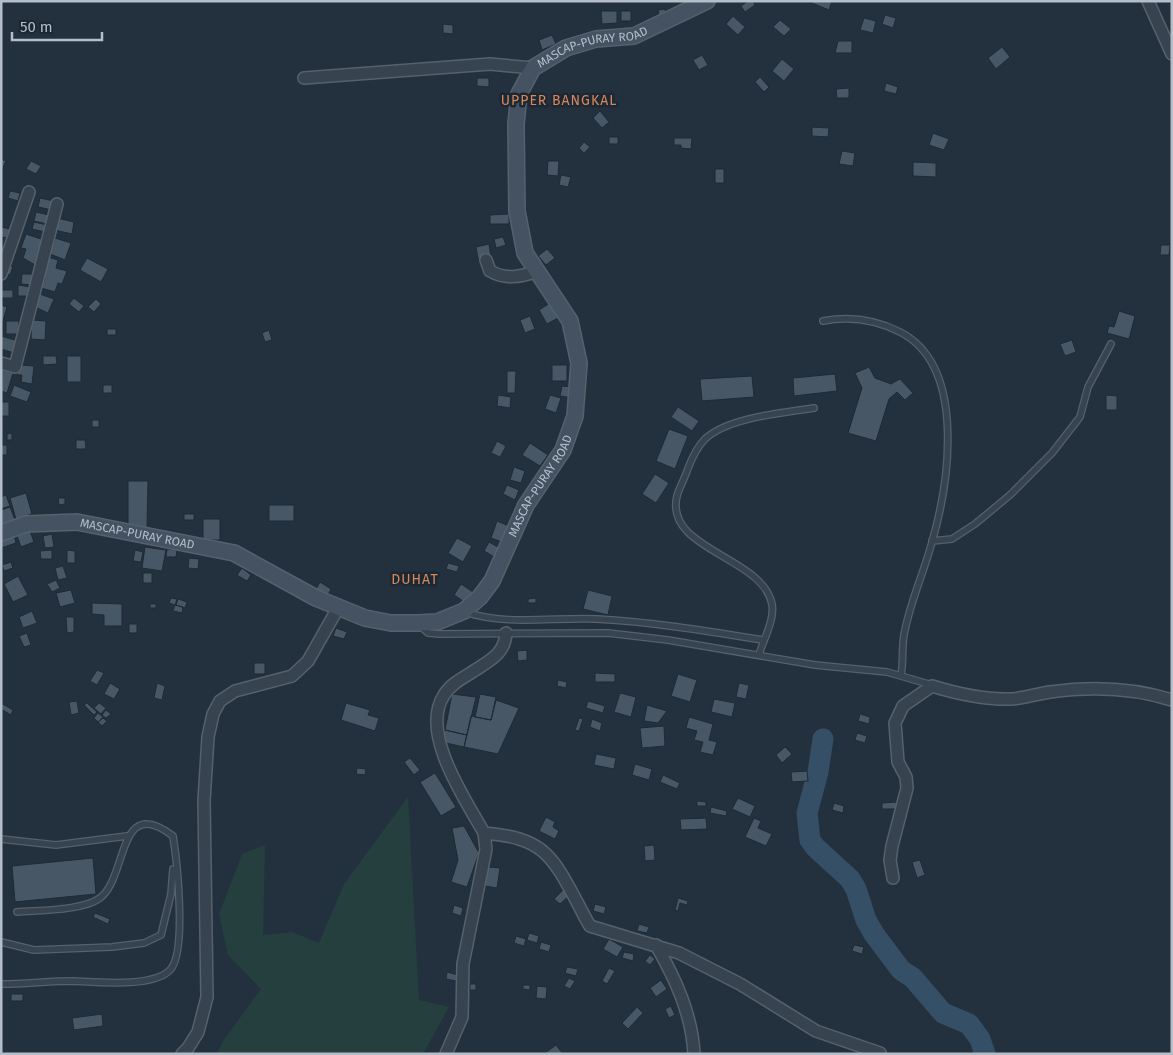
<svg xmlns="http://www.w3.org/2000/svg" width="1173" height="1055" viewBox="0 0 1173 1055" font-family="'Fira Sans',sans-serif">
	<rect width="100%" height="100%" fill="#23313e"/>
	<path fill="#253f3f" d="M408 797 419 1000 449 1007 423 1054H217L223 1041 261 989 228 955 219 914 242 854 265 845 263 935 292 932 319 943 344 884Z"/>
	<g fill="none" stroke-linecap="round" stroke-linejoin="round">
		<path stroke="#354f66" stroke-width="21" d="M823 739 818 772 807 813 810 840 815 847 850 879 856 889 866 920 874 934 901 970 913 978 943 1013 969 1024 980 1039 985 1054"/>
	</g>
	<path fill="#475765" stroke="#1e2a35" d="M748 1H753L755 5 745 12 741 6Z
		M807 1H832L829 10Z
		M665 9 666 15 659 16 658 10Z
		M601 11H617V23L602 24Z
		M621 11H631V21H621Z
		M885 15 896 18 893 28 882 24Z
		M733 16 745 27 738 35 726 24Z
		M864 18 876 21 873 33 860 30Z
		M780 20 791 29 784 36 773 27Z
		M443 24 453 25V34L443 33Z
		M552 35 556 44 542 50 539 40Z
		M838 41H852V53H835Z
		M1002 47 1010 57 996 69 988 58Z
		M702 55 708 65 699 70 693 60Z
		M782 59 794 69 784 81 772 71Z
		M760 77 769 87 764 92 755 82Z
		M477 78H489V87L477 86Z
		M886 83 898 87 896 94 884 91Z
		M849 88V98H837L836 89Z
		M600 111 609 122 602 128 593 118Z
		M812 127 829 128 828 137 812 136Z
		M933 133 949 139 944 150 929 145Z
		M609 137H618V144H609Z
		M674 138H692L691 149 681 148V145H674Z
		M584 142 590 147 584 153 579 148Z
		M842 151 855 153 853 166 839 164Z
		M1 159 6 161 2 170 1 169Z
		M31 161 41 166 36 174 26 169Z
		M548 161H559L558 176 547 175Z
		M913 162 936 163V177L913 176Z
		M715 169H724V183H715Z
		M561 175 571 177 568 187 559 185Z
		M10 191 20 193 18 201 8 198Z
		M40 198 54 201 52 210 38 207Z
		M36 212 49 215 47 224 34 221Z
		M509 214V224H490V215Z
		M57 218 74 222 72 234 54 230Z
		M34 222 47 225 45 232 32 229Z
		M1 227 10 229 7 238 1 237Z
		M26 234 44 240 35 265 23 258 26 249 21 248Z
		M503 237 506 245 496 248 494 239Z
		M55 238 71 243 65 260 50 254Z
		M489 244 491 257 478 259 476 247Z
		M1161 245H1170L1169 255H1160Z
		M547 249 555 258 546 265 538 256Z
		M48 257 58 260 56 268 67 271 62 284 58 283 55 292 41 288 45 278 41 277Z
		M87 258 108 269 101 282 80 270Z
		M5 264 13 267 10 275 2 273Z
		M22 274H33V285L21 284Z
		M18 285 30 287 28 296H18Z
		M1 290H13V298H1Z
		M40 294 54 299 48 313 35 307Z
		M74 298 84 306 79 312 69 304Z
		M96 299 101 304 94 312 88 307Z
		M550 303 558 318 547 324 539 310Z
		M1 305 7 307 2 324H1Z
		M1119 311 1135 316 1129 339 1107 333 1109 326 1114 327Z
		M530 316 535 329 525 333 520 320Z
		M32 320 46 321 45 340 31 339Z
		M6 321H19V334H6Z
		M107 329H116V335H107Z
		M269 330 272 340 265 342 262 333Z
		M1 336 18 341 14 353 1 349Z
		M1072 340 1076 352 1065 356 1060 344Z
		M43 356H56L57 364 43 365Z
		M67 356H81V382H67Z
		M19 365 34 366 32 384 21 382 22 375H17Z
		M552 365H567V381H552Z
		M869 367 875 378 891 384 900 379 913 393 905 400 897 392 889 399 876 441 848 433 862 388 855 373Z
		M1 370 13 373 7 393 1 391Z
		M507 371H516L515 393H507Z
		M835 374 837 391 794 396 793 378Z
		M752 376 754 397 702 401 700 379Z
		M14 385 31 392 27 402 10 396Z
		M103 385H112V393H103Z
		M562 386 574 387 573 398 560 396Z
		M498 395 511 397 510 408 497 406Z
		M550 395 561 398 556 413 545 409Z
		M1106 395 1117 396V410H1106Z
		M1 402H9V416H1Z
		M678 407 699 421 692 431 671 417Z
		M92 420H99V427H92Z
		M669 429 688 436 675 469 656 461Z
		M12 433V440H7V434Z
		M76 440H85L86 449H76Z
		M497 441 506 446 500 457 491 453Z
		M530 443 548 455 540 466 522 455Z
		M1 445H7V455H1Z
		M514 467 525 471 521 483 510 480Z
		M655 474 669 483 656 503 642 494Z
		M128 481H148L147 528H128Z
		M507 485 519 490 515 500 503 494Z
		M26 493 32 514 16 519 10 498Z
		M6 495 10 506 1 509V497Z
		M58 498H65V504L59 505Z
		M269 505H294V521H269Z
		M10 507 15 520 1 525V510Z
		M184 514H194V520H184Z
		M203 519H220V540H203Z
		M497 521 509 526 502 542 491 538Z
		M30 531 34 542 21 547 17 536Z
		M52 534 54 547 45 548 43 536Z
		M14 535 16 543 1 548V540Z
		M457 538 472 546 463 562 448 553Z
		M489 542 503 550 498 559 484 551Z
		M145 547 166 550 162 571 142 568Z
		M167 549 177 550 176 557H166Z
		M52 550V559H41L40 551Z
		M67 550 75 551V563H67Z
		M135 550 143 552 141 562 133 561Z
		M189 558 199 559 198 569 188 568Z
		M11 562 13 568 4 571 2 565Z
		M448 563 459 566 457 572 446 569Z
		M63 566 67 578 58 580 55 568Z
		M242 568 251 575 247 581 237 575Z
		M143 573H152V583H143Z
		M18 576 28 595 13 602 4 584Z
		M56 580 60 588 52 592 47 584Z
		M320 582 331 589 327 597 315 591Z
		M461 584 473 592 466 603 454 595Z
		M71 590 75 603 60 607 56 593Z
		M588 590 612 596 608 615 583 609Z
		M171 598 177 599 175 605 169 603Z
		M536 598V603H528V599Z
		M178 599 187 602 185 608 176 605Z
		M92 603 122 604V626H104V615L92 614Z
		M150 604H156V608H150Z
		M175 605 183 607 182 613 173 611Z
		M32 611 37 623 23 628 19 617Z
		M66 617H74V632L67 633Z
		M129 624H137V633H129Z
		M336 628 347 632 344 639 333 636Z
		M27 633 31 645 24 647 19 636Z
		M527 650V660L518 661 517 651Z
		M254 663H265V674H254Z
		M97 670 104 673 97 685 90 681Z
		M595 673 615 674V682H595Z
		M678 674 697 680 690 702 671 696Z
		M558 680 567 682 566 688 557 686Z
		M110 683 120 689 114 699 104 694Z
		M157 683 165 686 162 700 154 698Z
		M739 683 749 685 746 699 736 697Z
		M620 693 636 697 631 717 614 712Z
		M452 694 476 697 467 735 445 730Z
		M480 694 496 697 491 720 475 717Z
		M714 699 735 703 732 717 711 712Z
		M496 700 519 708 498 754 464 747 471 716 491 720Z
		M77 701 79 713 71 715 69 702Z
		M588 701 605 706 603 713 586 708Z
		M1 703 13 710 11 715 1 709Z
		M87 703 97 712 94 715 84 705Z
		M99 703 106 708 101 714 94 708Z
		M346 703 370 710 368 715 379 718 375 731 341 720Z
		M647 705 667 711 658 723 644 721Z
		M106 710 111 714 106 718 102 715Z
		M98 713 103 717 98 722 94 718Z
		M860 714 870 717 869 724 858 721Z
		M689 717 713 724 709 740 717 742 713 755 700 752 703 742 694 740 697 731 686 728Z
		M103 718 107 721 102 726 98 722Z
		M579 718 583 719 579 731 575 730Z
		M592 719 602 723 600 731 590 727Z
		M664 726 665 746 642 748 640 728Z
		M445 730 467 735 464 747 441 742Z
		M857 733 867 736 865 743 855 740Z
		M785 747 792 754 782 763 776 755Z
		M596 754 616 758 614 769 594 765Z
		M410 758 420 770 414 775 404 762Z
		M635 764 652 769 649 780 632 775Z
		M357 768 366 769 365 775 356 774Z
		M807 771 808 781 792 782 791 772Z
		M435 773 456 807 441 816 420 782Z
		M663 775 680 783 677 789 660 782Z
		M738 798 755 806 750 817 732 809Z
		M697 801 706 802V806H697Z
		M896 802 897 809H882V803Z
		M834 803 844 806 843 813 832 810Z
		M711 807 727 811 726 816 710 813Z
		M546 817 555 822 553 827 559 831 555 839 539 831Z
		M706 818 707 829 681 830 680 819Z
		M754 818 761 821 758 828 772 834 766 846 745 837Z
		M464 826 479 853 467 887 451 882 458 860 452 828Z
		M654 845 655 860 645 861 644 846Z
		M93 858 96 894 15 902 12 866Z
		M920 860 925 875 917 878 912 862Z
		M487 867 500 868 497 888 485 886Z
		M564 889 570 895 560 904 554 899Z
		M678 898 688 901 687 905 680 903 678 911 675 910Z
		M595 904 606 907 604 914 593 911Z
		M454 905 463 908 461 916 452 913Z
		M95 913 110 919 108 924 93 917Z
		M639 924 649 927 647 933 637 931Z
		M529 933 539 936 537 943 527 940Z
		M516 936 526 939 524 946 514 943Z
		M609 939 623 947 617 957 603 949Z
		M541 942 551 945 549 952 539 949Z
		M854 945 864 947 862 954 852 951Z
		M624 952 634 954 633 961 622 958Z
		M650 955 655 959 650 965 645 961Z
		M567 967 578 969 576 976 565 973Z
		M609 968 615 971 607 984 602 981Z
		M447 972 458 975 456 981 446 979Z
		M569 978 575 981 570 989 564 986Z
		M661 980 667 989 656 997 650 988Z
		M470 984H476V990H470Z
		M523 985H530V990L523 989Z
		M537 986 547 987 546 999 536 998Z
		M11 994H23V1001H11Z
		M671 1006 675 1015 669 1018 665 1009Z
		M637 1007 643 1013 628 1029 622 1023Z
		M102 1014 103 1026 74 1030 72 1018Z
		M556 1045 563 1054H546L545 1053Z"/>
	<g fill="none" stroke-linecap="round" stroke-linejoin="round">
		<defs>
			<path id="lane" d="M823 321C850 316 876 320 900 332 967 366 949 483 932 542 924 572 911 600 905 630 901 645 904 660 901 675
				M932 541 952 539 975 524 1010 495 1052 453 1080 417 1088 387 1111 344
				M465 612C506 626 553 617 597 619 653 622 707 631 763 640
				M419 625 428 633 439 634 608 633 668 640 815 665 887 672 932 685
				M759 655C763 640 775 620 772 604 762 556 664 550 677 496 679 488 684 480 687 471 691 460 696 448 705 439 728 417 784 413 814 408
				M1 839 56 845 127 836
				M1 942 34 950 112 947 144 943 161 935 171 894 173 869
				M1 984C25 984 50 981 73 981 96 982 153 988 170 970 187 953 177 861 173 836 117 793 128 877 100 898 82 911 39 910 17 912"/>
			<path id="street" d="M1148 1 1172 54
				M304 78 490 64 533 68
				M486 260 490 271C506 280 520 277 538 271
				M1 274 29 192
				M1 363 15 367 57 204
				M484 833C542 838 551 853 577 902 582 911 585 918 590 926L679 953 740 984 816 1031 880 1053
				M893 878 890 860 892 846 907 788 906 777 898 762 895 723 903 706 932 686C958 694 985 700 1012 699 1024 698 1037 694 1050 692 1092 686 1131 687 1172 700
				M656 945C675 978 692 1014 694 1054
				M182 1054 188 1048 198 1032 207 997 204 801 208 737 213 714 220 701 235 691 292 676 308 661 338 608
				M446 1054 462 1017 463 964 486 849 484 833C466 800 419 733 444 695 452 682 467 676 480 667 494 658 505 651 506 633"/>
			<g id="secondary">
				<path id="s1" d="M1 533 26 524 77 522 234 553 316 598 365 618 391 623H418L437 622 464 611 480 597 492 581 526 505 563 450 575 416 579 363 570 321 525 253 517 211 516 124 519 94 533 68 566 48 596 39 634 36 707 1"/>
			</g>
		</defs>
		<use href="#lane" stroke="#55616c" stroke-width="8"/>
		<use href="#street" stroke="#55616c" stroke-width="14"/>
		<use href="#secondary" stroke="#55616c" stroke-width="18"/>
		<use href="#lane" stroke="#37434e" stroke-width="5.5"/>
		<use href="#street" stroke="#37434e" stroke-width="11"/>
		<use href="#secondary" stroke="#455261" stroke-width="15"/>
	</g>
	<g text-anchor="middle" stroke-width="5" stroke-linejoin="round" paint-order="stroke">
		<g font-size="12" fill="#b3bec9" stroke="#1c2833">
			<text dy="4" stroke="none"><textPath href="#s1" startOffset="1144">MASCAP-PURAY ROAD</textPath></text>
			<text dy="4" stroke="none"><textPath href="#s1" startOffset="634">MASCAP-PURAY ROAD</textPath></text>
			<text dy="4" stroke="none"><textPath href="#s1" startOffset="139">MASCAP-PURAY ROAD</textPath></text>
		</g>
		<g font-size="14" letter-spacing="1" fill="#d9875e" stroke="#1c2833">
			<text x="559" y="105">UPPER BANGKAL</text>
			<text x="415" y="584">DUHAT</text>
		</g>
	</g>
	<rect width="1173" height="1055" fill="none" stroke="#b3bec9" stroke-width="5"/>
	<path d="M12 32v8h90v-8" fill="none" stroke="#b3bec9" stroke-width="2.5"/>
	<text x="20" y="32" font-size="15" fill="#b3bec9" stroke="#1c2833" stroke-width="4" paint-order="stroke">50 m</text>
</svg>
